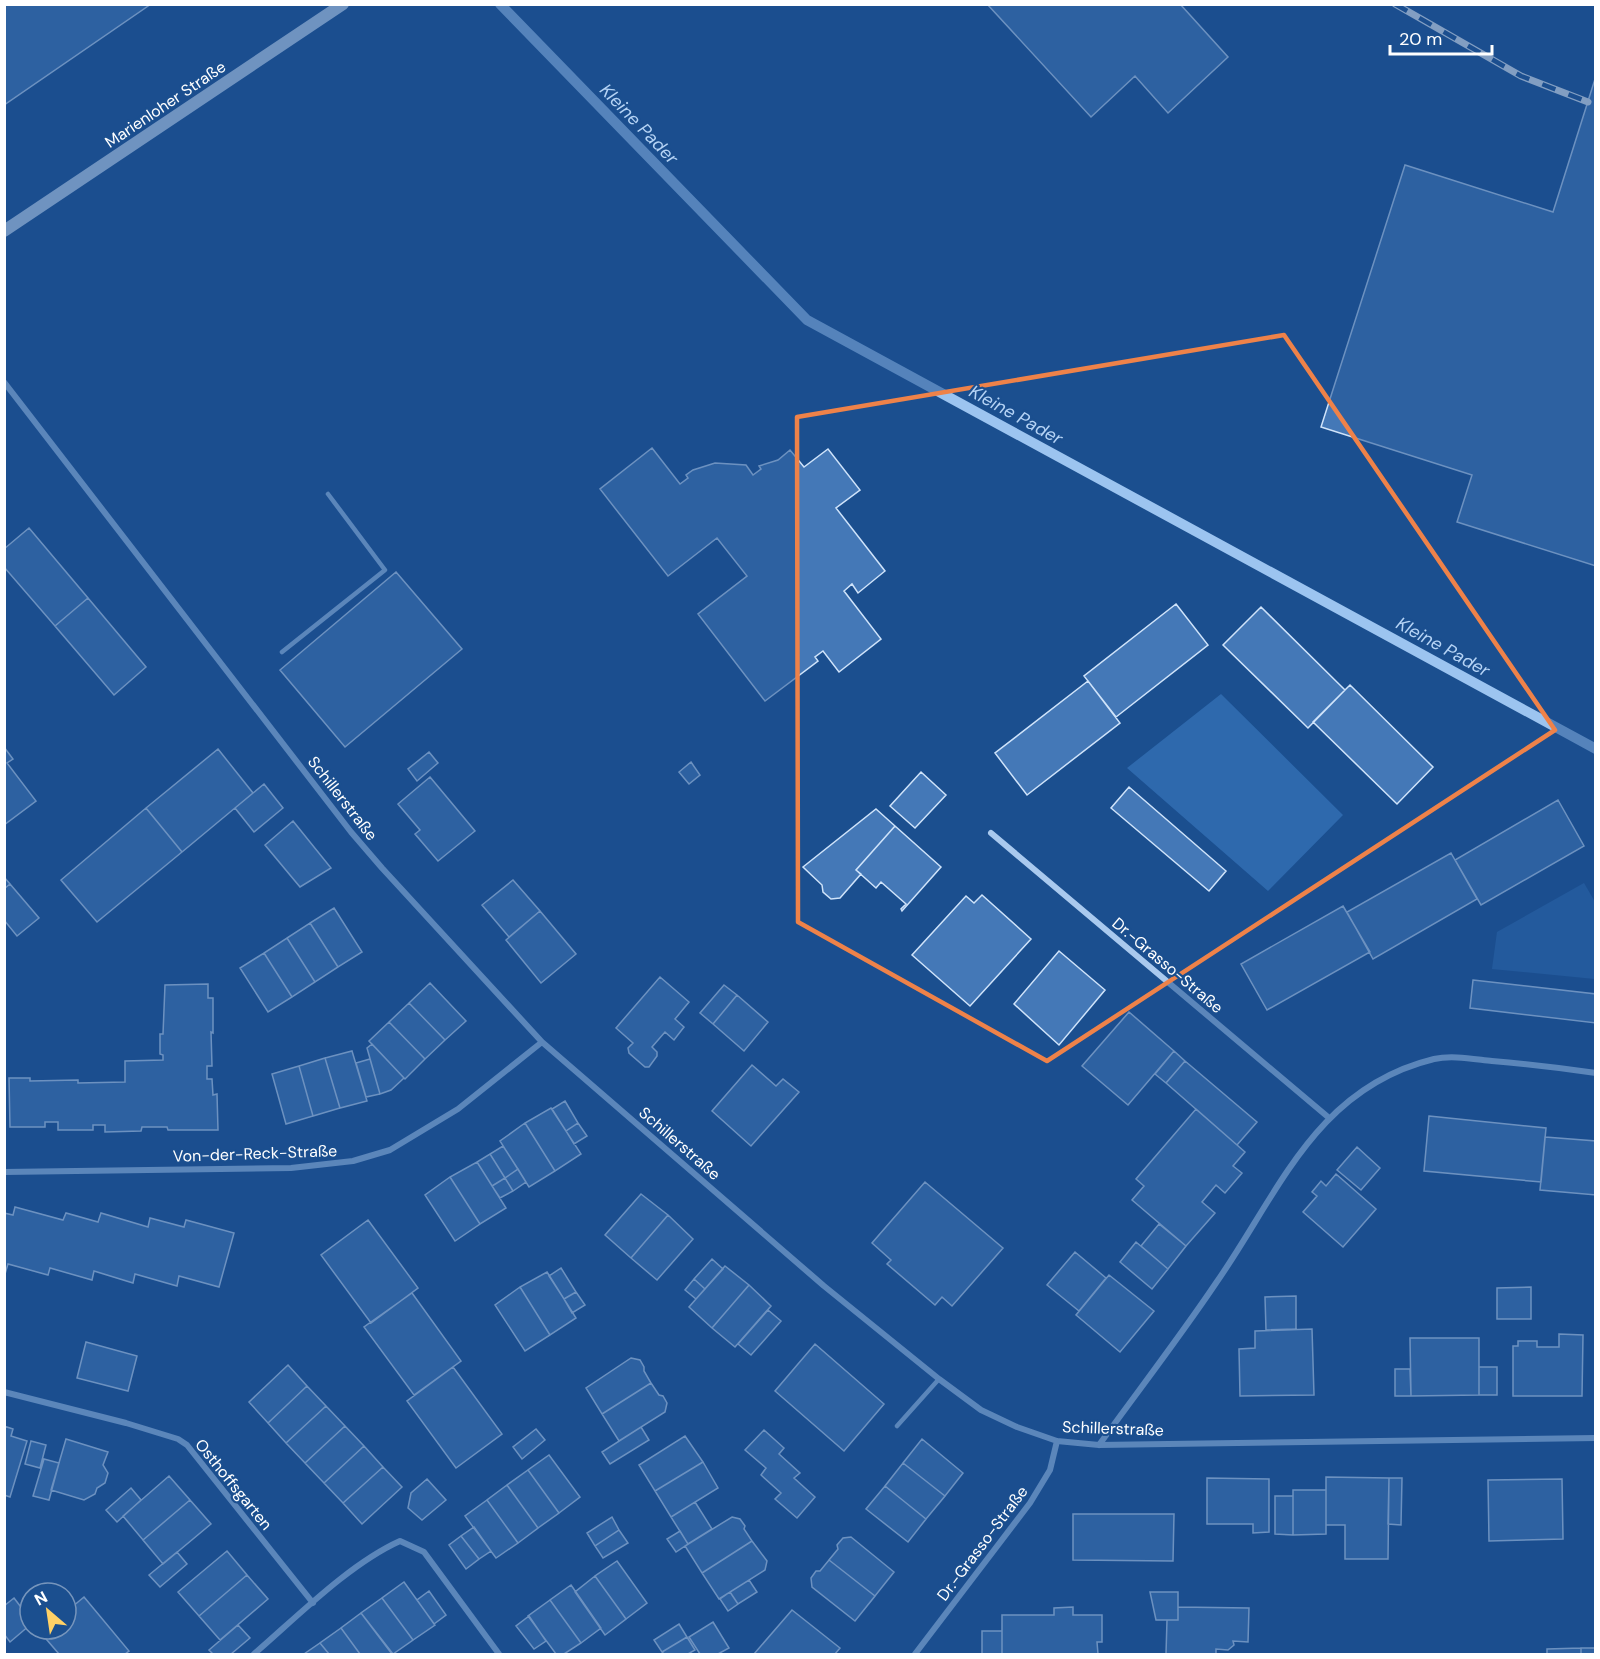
<svg xmlns="http://www.w3.org/2000/svg" width="1600" height="1659" viewBox="0 0 1600 1659" font-family="'DM Sans',sans-serif">
	<rect width="100%" height="100%" fill="#1b4f8f"/>
	<path fill="#2e69ad" d="M1221 694 1343 815 1268 891 1127 768Z
		M1584 883 1595 902V979L1492 969 1497 932Z"/>
	<g fill="none" stroke-linecap="round" stroke-linejoin="round">
		<path stroke="#9cc4f0" stroke-width="10" d="M500 4 807 320 1596 749"/>
	</g>
	<path fill="#4478b7" stroke="#cfe3fa" stroke-width="1.5" d="M4 4H151L4 105Z
		M987 4H1180L1228 57 1168 113 1135 76 1091 117Z
		M1595 79H1596V566L1457 522 1472 475 1321 427 1405 165 1553 212Z
		M652 448 680 484 688 478 686 475 693 470 715 463 746 465 753 475 761 469 759 466 778 460 790 450 804 467 828 449 860 490 836 508 885 571 858 593 852 584 844 591 881 639 839 672 823 651 815 657 818 661 765 701 698 614 747 576 717 538 668 576 600 489Z
		M29 528 88 598 55 626 4 567V549Z
		M396 572 462 649 345 747 280 670Z
		M88 598 146 667 114 695 55 626Z
		M1176 604 1208 645 1116 717 1084 676Z
		M1261 607 1345 690 1308 728 1223 645Z
		M1088 681 1120 723 1027 795 995 753Z
		M1350 685 1433 767 1397 804 1313 722Z
		M4 747 13 759 7 763 36 801 4 825Z
		M218 749 253 793 182 852 146 808Z
		M429 752 438 763 417 781 408 769Z
		M691 762 700 775 689 784 679 772Z
		M921 772 946 795 915 828 890 806Z
		M430 777 475 831 438 861 415 834 420 830 398 804Z
		M264 784 283 808 254 832 235 808Z
		M1129 787 1226 871 1209 891 1111 808Z
		M1558 800 1584 846 1481 905 1455 860Z
		M146 808 182 852 97 922 61 880Z
		M876 809 895 826 856 870 861 874 840 898 831 899 823 892 822 885 803 867Z
		M293 821 331 868 300 887 265 845Z
		M895 826 941 867 902 911 901 909 906 904 881 882 876 888 856 870Z
		M1451 853 1477 899 1373 959 1347 912Z
		M4 877 10 884 4 889Z
		M513 880 540 911 509 937 482 905Z
		M10 884 39 918 17 936 4 920V889Z
		M982 895 1031 939 970 1006 912 955 966 896 974 903Z
		M1343 906 1370 952 1267 1010 1241 964Z
		M334 908 362 952 338 967 310 923Z
		M540 911 576 954 541 983 506 940Z
		M310 923 338 967 315 982 287 938Z
		M287 938 315 982 292 997 264 953Z
		M1059 951 1105 990 1059 1045 1014 1004Z
		M264 953 292 997 268 1012 240 968Z
		M660 977 689 1002 675 1019 684 1027 674 1040 665 1032 652 1047 657 1052V1056L649 1067H645L629 1053 628 1048 633 1043 616 1028Z
		M1473 980 1596 994V1023L1470 1008Z
		M430 983 466 1021 445 1040 409 1003Z
		M208 984V998H213V1033L211 1032 212 1066H207V1079H212L213 1095 217 1094 218 1130H168L167 1127H142L141 1131 105 1132V1125H93V1130H58V1122H45V1127H10L9 1078H30V1081L78 1080V1083L125 1082V1061L163 1060V1055L160 1054V1034H163L165 985Z
		M724 985 737 995 713 1024 700 1013Z
		M737 995 768 1022 744 1051 713 1024Z
		M409 1003 445 1040 425 1059 389 1022Z
		M1129 1012 1174 1051 1128 1105 1082 1066Z
		M389 1022 425 1059 405 1079 369 1041Z
		M372 1044 404 1078 391 1090 380 1094 367 1048Z
		M352 1051 367 1101 340 1108 325 1058Z
		M1174 1051 1185 1061 1166 1083 1155 1074Z
		M325 1058 340 1108 313 1116 299 1066Z
		M370 1059 380 1094 366 1097 356 1063Z
		M1185 1061 1257 1122 1237 1145 1166 1083Z
		M752 1065 776 1086 783 1079 799 1092 751 1146 712 1111Z
		M299 1066 313 1116 286 1124 272 1074Z
		M565 1101 578 1123 566 1131 552 1109Z
		M551 1108 581 1154 555 1171 525 1123Z
		M1196 1109 1245 1152 1233 1166 1242 1173 1225 1193 1216 1185 1202 1202 1215 1213 1186 1246 1132 1200 1144 1186 1136 1179Z
		M1429 1116 1546 1128 1541 1182 1424 1171Z
		M525 1123 555 1171 529 1187 500 1141Z
		M578 1123 587 1136 574 1144 566 1131Z
		M1545 1137 1596 1141V1195L1540 1190Z
		M503 1146 518 1169 505 1178 490 1154Z
		M1357 1147 1380 1168 1361 1190 1337 1170Z
		M490 1154 505 1178 492 1186 477 1162Z
		M477 1162 506 1208 480 1224 450 1177Z
		M518 1169 526 1182 513 1191 505 1178Z
		M1336 1174 1376 1209 1343 1247 1303 1212 1317 1196 1312 1192 1321 1181 1326 1186Z
		M450 1177 480 1224 455 1241 425 1195Z
		M505 1178 513 1191 500 1198 492 1186Z
		M925 1182 1003 1248 952 1306 942 1297 935 1305 887 1264 891 1260 872 1243Z
		M641 1194 668 1215 631 1258 605 1235Z
		M15 1207 63 1220 66 1213 98 1222 101 1213 148 1227 150 1218 184 1227 186 1220 234 1233 219 1287 179 1276 177 1286 135 1274 133 1283 94 1271 92 1280 50 1268 48 1275 8 1264 5 1274 4 1213 13 1215Z
		M668 1215 693 1239 657 1280 631 1258Z
		M368 1220 418 1288 371 1323 321 1255Z
		M1159 1224 1186 1246 1168 1269 1141 1246Z
		M1136 1242 1168 1269 1152 1289 1120 1262Z
		M1075 1252 1106 1278 1079 1311 1047 1285Z
		M712 1259 723 1269 705 1289 694 1279Z
		M725 1266 749 1285 712 1328 689 1307Z
		M561 1268 576 1292 564 1299 549 1276Z
		M547 1272 576 1318 550 1335 520 1287Z
		M1109 1275 1154 1311 1120 1352 1076 1315Z
		M694 1279 705 1289 696 1299 685 1290Z
		M749 1285 771 1306 735 1347 712 1328Z
		M520 1287 550 1335 525 1351 495 1305Z
		M1531 1287V1319H1497V1288Z
		M576 1292 585 1305 572 1313 564 1299Z
		M412 1293 461 1361 414 1395 364 1327Z
		M1296 1296V1329L1266 1330 1265 1297Z
		M768 1310 781 1321 751 1355 738 1344Z
		M1312 1329 1314 1395 1240 1396 1239 1349 1255 1348V1331Z
		M1559 1334 1583 1335 1582 1396H1513V1346H1518V1341H1537V1347H1559Z
		M1410 1338H1479V1395L1411 1396Z
		M86 1342 137 1356 128 1391 77 1378Z
		M815 1344 884 1404 844 1451 775 1391Z
		M631 1358 640 1360 644 1367V1371L651 1383 602 1414 586 1388Z
		M288 1365 307 1386 268 1423 249 1402Z
		M453 1367 502 1434 456 1468 407 1401Z
		M1479 1367H1497V1395H1479Z
		M1395 1369H1410L1411 1396H1395Z
		M651 1383 659 1395 663 1396 667 1403 665 1412 619 1441 602 1414Z
		M307 1386 326 1406 286 1443 268 1423Z
		M326 1406 345 1426 305 1463 286 1443Z
		M4 1426 13 1429 11 1436 27 1441 10 1497 4 1495Z
		M345 1426 364 1446 324 1483 305 1463Z
		M641 1427 649 1440 610 1464 602 1452Z
		M536 1429 545 1440 522 1459 513 1447Z
		M764 1430 784 1448 779 1454 800 1473 794 1478 815 1497 797 1518 775 1499 781 1493 761 1475 766 1468 745 1450Z
		M685 1436 703 1462 655 1491 639 1465Z
		M66 1439 108 1452 103 1465 108 1473 105 1483 97 1488 95 1494 84 1500 51 1490Z
		M922 1439 963 1473 945 1496 903 1463Z
		M31 1441 46 1445 40 1468 25 1464Z
		M364 1446 383 1467 343 1503 324 1483Z
		M549 1455 580 1497 559 1513 528 1470Z
		M44 1459 59 1463 49 1500 33 1496Z
		M703 1462 718 1488 671 1517 655 1491Z
		M903 1463 945 1496 926 1519 885 1486Z
		M383 1467 402 1487 362 1524 343 1503Z
		M528 1470 559 1513 538 1528 507 1485Z
		M169 1476 190 1500 143 1540 123 1516Z
		M1326 1477 1389 1478 1388 1559H1345V1525H1326Z
		M1207 1478 1269 1479V1532L1253 1533V1524H1207Z
		M1389 1478H1402L1401 1525 1388 1524Z
		M427 1479 446 1500 422 1520 408 1508 411 1493Z
		M1562 1479 1563 1539 1489 1541 1488 1480Z
		M507 1485 538 1528 518 1543 487 1500Z
		M885 1486 926 1519 908 1542 866 1509Z
		M131 1488 141 1500 117 1522 106 1510Z
		M1293 1490H1326V1534L1293 1535Z
		M1275 1496H1293V1535L1275 1534Z
		M190 1500 211 1524 163 1564 143 1540Z
		M487 1500 518 1543 496 1558 465 1516Z
		M695 1502 712 1529 688 1544 671 1517Z
		M1073 1514H1174L1173 1561 1073 1560Z
		M612 1517 619 1530 595 1546 587 1533Z
		M732 1517 740 1519 745 1526 744 1529 752 1541 702 1573 685 1546Z
		M474 1527 491 1551 479 1559 461 1536Z
		M619 1530 628 1543 603 1558 595 1546Z
		M680 1531 688 1544 676 1552 667 1539Z
		M461 1536 479 1559 466 1569 449 1545Z
		M851 1537 894 1572 875 1596 829 1560 838 1549 837 1545 843 1538Z
		M752 1541 767 1561 765 1570 719 1599 702 1573Z
		M227 1551 247 1575 199 1616 178 1592Z
		M177 1552 187 1564 160 1587 149 1575Z
		M829 1560 875 1596 855 1621 812 1587 811 1578 816 1571H820Z
		M617 1561 647 1603 626 1619 595 1576Z
		M247 1575 268 1599 220 1640 199 1616Z
		M595 1576 626 1619 605 1635 575 1592Z
		M749 1580 757 1592 738 1604 730 1592Z
		M404 1582 435 1625 413 1640 382 1598Z
		M571 1585 601 1628 581 1643 550 1600Z
		M429 1591 446 1615 434 1624 417 1600Z
		M730 1592 738 1604 728 1611 720 1599Z
		M1150 1592H1178V1620H1156Z
		M84 1597 129 1651 125 1654H59L41 1633 46 1629H66V1612Z
		M14 1598 30 1619V1625L10 1642 4 1634V1606Z
		M382 1598 413 1640 393 1654 361 1613Z
		M550 1600 581 1643 564 1654H556L528 1616Z
		M1073 1607V1615H1102V1642H1097L1098 1654H1002V1615H1054V1608Z
		M1178 1607 1249 1608 1248 1642 1233 1641 1234 1645 1228 1650 1216 1649V1654H1166L1167 1620H1178Z
		M792 1610 840 1648 835 1654H754Z
		M361 1613 392 1654H360L341 1628Z
		M529 1616 546 1641 534 1649 516 1626Z
		M713 1622 729 1648 718 1654H700L689 1637Z
		M679 1624 687 1637 662 1652 654 1640Z
		M238 1625 250 1638 231 1654H213L209 1650Z
		M341 1628 360 1654H329L320 1643Z
		M982 1631H1002V1654H982Z
		M687 1637 695 1650 688 1654H664L662 1652Z
		M320 1643 329 1654H304Z
		M1581 1648H1596V1654H1581Z
		M1581 1648V1654H1547V1649Z"/>
	<g fill="none" stroke-linecap="round" stroke-linejoin="round">
		<path stroke="#a9c9ee" stroke-width="4.5" d="M282 652 385 570 328 494
			M897 1426 939 1379"/>
		<path stroke="#a9c9ee" stroke-width="6" d="M4 382 351 832 382 868 542 1042 824 1286 939 1379 981 1410 1017 1427 1057 1441 1099 1445 1596 1438
			M991 833 1328 1117
			M4 1172 291 1168 353 1161 390 1150 458 1109 542 1042
			M4 1392 126 1423 178 1439 187 1445 313 1603
			M1099 1445C1138 1391 1179 1338 1216 1283 1279 1193 1315 1088 1434 1059 1452 1055 1473 1059 1492 1061 1527 1064 1561 1068 1596 1073
			M254 1654C297 1617 349 1564 400 1541L424 1552 499 1654
			M915 1654 1030 1503 1050 1470 1057 1441"/>
		<path stroke="#d6e6fa" stroke-width="12" d="M4 231 343 4"/>
		<defs>
			<path id="rail" d="M1395 4 1521 76 1588 102"/>
		</defs>
		<use href="#rail" stroke="#fff" stroke-width="7"/>
		<use href="#rail" stroke="#1b4f8f" stroke-width="4.5" stroke-dasharray="14" stroke-linecap="butt"/>
	</g>
	<path d="M0 0H1600V1659H0ZM1284 335 1555 730 1047 1061 798 922 797 417Z" fill="#1b4f8f" fill-opacity=".55" fill-rule="evenodd"/>
	<path fill="none" stroke="#ee8249" stroke-width="4.5" stroke-linejoin="round" d="M1284 335 1555 730 1047 1061 798 922 797 417Z"/>
	<g text-anchor="middle" stroke-width="4.5" stroke-linejoin="round" paint-order="stroke">
		<g font-size="16" fill="#fff" stroke="#1b4f8f">
			<text transform="translate(165 104) rotate(-34)" y="6">Marienloher Straße</text>
			<text transform="translate(343 798) rotate(52)" y="6">Schillerstraße</text>
			<text transform="translate(1168 965) rotate(40)" y="6">Dr.-Grasso-Straße</text>
			<text transform="translate(680 1143) rotate(41)" y="6">Schillerstraße</text>
			<text transform="translate(255 1153) rotate(-2)" y="6">Von-der-Reck-Straße</text>
			<text transform="translate(1113 1428) rotate(2)" y="6">Schillerstraße</text>
			<text transform="translate(234 1484) rotate(51)" y="6">Osthoffsgarten</text>
			<text transform="translate(982 1543) rotate(-53)" y="6">Dr.-Grasso-Straße</text>
		</g>
		<g font-size="18" font-style="italic" fill="#b5d3f5" stroke="#1b4f8f">
			<text transform="translate(639 124) rotate(46)" y="6">Kleine Pader</text>
			<text transform="translate(1016 415) rotate(29)" y="6">Kleine Pader</text>
			<text transform="translate(1443 647) rotate(29)" y="6">Kleine Pader</text>
		</g>
	</g>
	<rect width="1600" height="1659" fill="none" stroke="#ffffff" stroke-width="12"/>
	<g transform="translate(48 1611) rotate(331)"><circle r="28" fill="#1b4f8f" stroke="#7695bc" stroke-width="1.5"/>
	<path d="M0-4.5L10 22L0 15L-10 22Z" fill="#ffd166"/>
	<text y="-9" font-size="16" font-weight="bold" text-anchor="middle" fill="#ffffff">N</text>
	</g>
	<path d="M1390 45v9h102v-9" fill="none" stroke="#ffffff" stroke-width="3"/>
	<text x="1399" y="45" font-size="18" fill="#ffffff" stroke="#1b4f8f" stroke-width="4.5" paint-order="stroke">20 m</text>
</svg>
